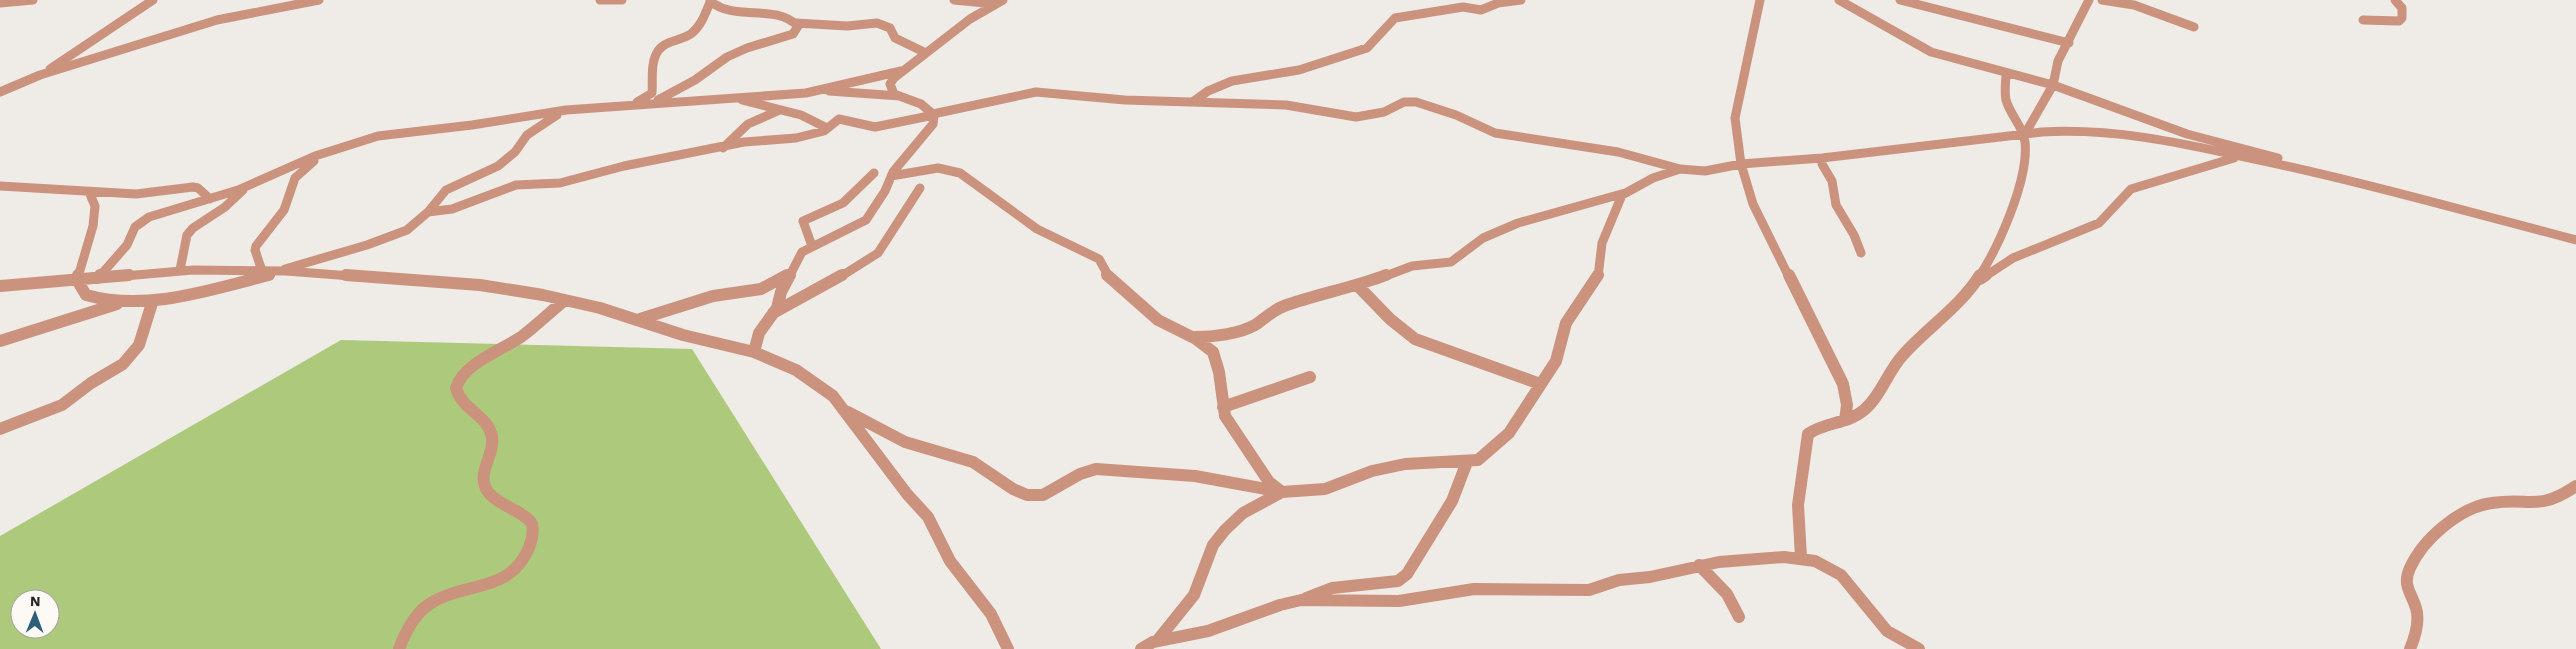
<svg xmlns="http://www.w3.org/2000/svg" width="2576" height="649" viewBox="0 0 2576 649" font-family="'Work Sans',sans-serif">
	<rect width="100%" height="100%" fill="#efebe7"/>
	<path fill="#adca7c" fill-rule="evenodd" d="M341 340 692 349 881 649H0V536ZM20 599H50V629H20Z"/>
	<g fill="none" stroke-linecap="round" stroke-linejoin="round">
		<path stroke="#cb927d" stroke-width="9" d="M600 0H622
			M954 0 996 4
			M1760 0 1735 118 1741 164 1753 204 1789 277
			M1839 0 1931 52 2053 85 2187 134 2278 158
			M1900 0 2069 43
			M2102 0 2134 5 2194 27
			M0 3 33 0
			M2363 20 2399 21 2402 18V8L2395 0
			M796 23 847 26 877 23 890 28 895 38 926 53
			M50 69 153 0
			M829 91 900 96
			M0 92 40 75 217 20 319 0
			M658 100 695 80 727 57 747 48 793 34 798 26C774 3 735 22 710 1
			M742 100 801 115 827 128
			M1194 101 1208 91 1232 81 1299 70 1367 48 1395 18 1463 7 1481 10 1498 3 1521 0
			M637 102 652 93C653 80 650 63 658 51 665 40 682 41 692 33 702 25 706 11 711 0
			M933 114 1036 92 1125 100 1286 105 1356 117 1384 112 1404 102H1416L1456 115 1495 133 1618 152 1680 169 1705 171 1741 164 1822 158 2042 132C2112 128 2177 142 2245 157 2356 180 2466 211 2576 240
			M2025 134 2053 85 2058 61 2089 0
			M723 148 748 124 780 110
			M1822 158V164L1832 181 1836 205 1854 235 1861 253
			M891 176 938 168 960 173 1037 229 1099 259 1109 277
			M0 186 136 194 193 187 198 188 210 199
			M428 212 452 209 516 185 560 183 624 166 744 142 796 138 824 131 839 119 875 127 934 115
			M812 246 803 221 843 203 874 173
			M285 269 367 245 407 230 428 212 446 190 498 166 515 152 527 135 557 115
			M180 270 187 235 193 228 225 207 243 190
			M262 271 255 250 256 246 284 210 295 178 314 161
			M78 277 93 226 95 206 89 192
			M99 277 127 245 135 227 149 217 238 190 315 156 378 136 472 125 566 110 806 93 901 71
			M113 277 193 270 286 271 364 277
			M264 277 270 275
			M785 277 789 274
			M789 277 802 252 866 220 885 191 893 172 933 124 934 115 921 104 894 94 890 84 894 78 970 19 1003 0
			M840 277 878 253 920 188
			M1383 277 1412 266 1451 262 1483 238 1518 223 1625 193
			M1598 277 1602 243 1622 195 1653 178 1680 169
			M1979 277C1999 246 2029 179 2025 142 2023 126 2010 115 2006 100 2004 91 2006 82 2006 73
			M1984 277 2013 258 2099 223 2131 189 2234 158"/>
		<path stroke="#cb927d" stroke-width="12" d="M78 275 77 280 86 295C147 312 209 290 269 275
			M346 275 480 285 543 295 600 308 683 335 754 352 796 370 833 396 907 494 928 517 950 561 991 614 1008 649
			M1107 275 1158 320 1196 339 1213 352 1219 372 1225 416 1269 482 1282 492 1243 513 1225 530 1213 545 1194 595 1157 641
			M1789 275 1843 384 1847 405 1845 420
			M98 278 100 275
			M1980 279 1986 275
			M1357 285 1390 319 1415 339 1540 384
			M0 286 129 275
			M773 313 842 275
			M640 319 713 296 761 289 787 275
			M1195 337C1213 337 1239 334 1255 325 1264 319 1273 310 1284 306 1317 294 1352 288 1386 275
			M0 341 117 304
			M754 352 759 333 777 308 781 292 790 275
			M1223 407 1310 377
			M848 412 905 442 973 462 1013 489 1027 495H1043L1080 474 1096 469 1195 476 1282 492 1325 489 1372 471 1405 464 1478 460 1509 433 1556 361 1566 323 1598 275
			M0 429 62 405 91 383 123 364 139 345 153 300
			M1801 557 1798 505 1808 434C1825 422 1848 424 1864 410 1881 396 1888 371 1903 355 1928 327 1960 307 1980 275
			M1699 565 1727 594 1739 617
			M1306 598 1332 588 1398 581 1407 574 1452 501 1467 462
			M399 649C405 633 414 615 428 605 463 581 508 594 528 550 532 541 534 533 532 524 526 512 499 506 489 493 474 475 495 456 492 437 489 416 461 409 456 388 464 363 500 351 521 337 536 326 550 312 565 300
			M1141 649 1153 642 1208 631 1280 605 1301 600 1399 601 1474 589 1589 590 1619 580 1650 577 1719 562 1784 557 1815 561 1841 575 1887 631 1919 649
			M2410 649C2415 637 2420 621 2416 608 2411 592 2402 585 2410 568 2423 539 2460 507 2492 503 2531 497 2537 512 2576 486"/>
	</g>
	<g transform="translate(35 614) rotate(1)"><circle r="24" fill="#fdf9f5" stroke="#a7a4a1"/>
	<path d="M0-4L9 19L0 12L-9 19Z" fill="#2c5f7c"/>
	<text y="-8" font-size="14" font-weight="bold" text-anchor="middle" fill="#262523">N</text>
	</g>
</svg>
